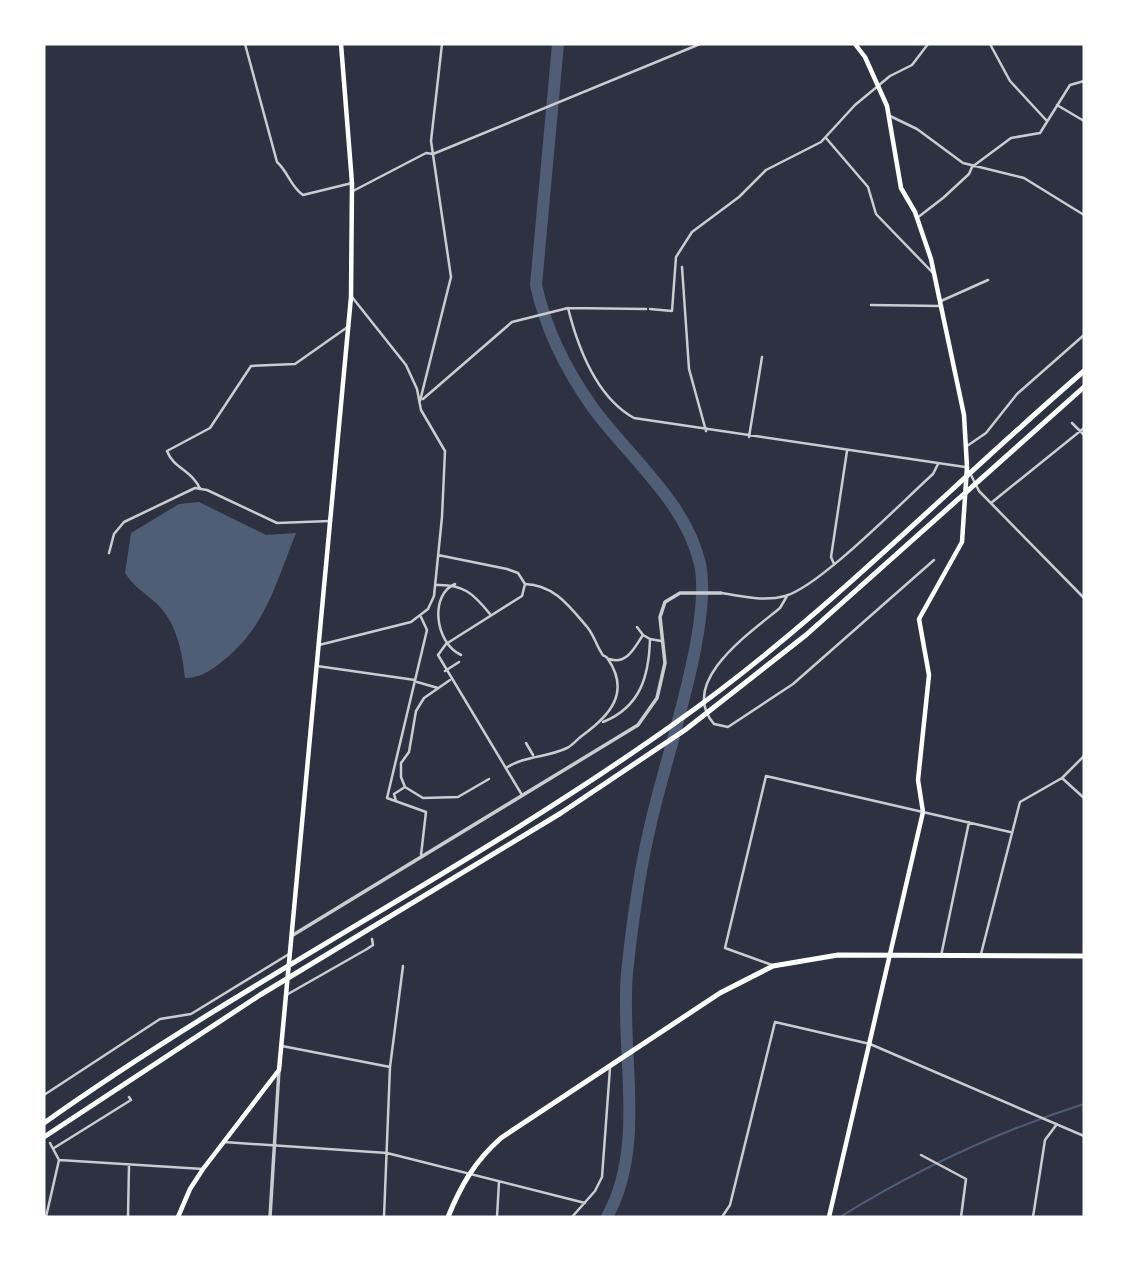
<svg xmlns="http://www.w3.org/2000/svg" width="1128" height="1261" viewBox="0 0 1128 1261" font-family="'PT Sans',sans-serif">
	<rect width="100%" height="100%" fill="#2d3142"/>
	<path fill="#4f5d75" d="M199 502 266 535 296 533C276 583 266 626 224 660 212 670 201 678 185 678 182 651 177 623 156 603 144 592 134 587 125 573L131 533 179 504Z"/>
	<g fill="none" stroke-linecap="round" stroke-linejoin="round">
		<path stroke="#4f5d75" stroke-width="2" d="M840 1217C916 1170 999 1131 1084 1104"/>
		<path stroke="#4f5d75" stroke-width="12" d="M558 44 536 285C546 331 566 370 593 408 629 457 686 502 700 564 713 625 664 761 650 827 639 874 632 925 627 973 620 1052 647 1145 607 1217"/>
		<path stroke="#caccd0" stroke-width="2.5" d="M455 584C430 594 434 642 461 655
			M436 585C463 584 473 593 490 614
			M637 627 643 635
			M609 659C627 665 634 648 643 635L650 639
			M445 671 459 662
			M450 680 424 698 416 711 409 752 401 763V777L405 787 423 798 458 797 489 779
			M417 682 438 688
			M603 722C641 707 649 675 650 639L661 641
			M526 743 533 755
			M506 768C526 755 546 758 567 748 573 745 577 739 583 735 609 716 631 693 608 659 602 652 605 660 601 652 596 644 594 636 588 628 570 607 555 585 525 584
			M396 801 394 794 405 787"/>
		<path stroke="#caccd0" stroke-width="2.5" d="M245 44 277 162C289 173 290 186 303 195L352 183
			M990 44 1010 81 1047 121
			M1057 105 1084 121
			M890 116 917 129 963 163 1024 178 1084 215
			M826 138 868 187 876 214 933 273
			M353 191 426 153 433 154 700 44
			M917 218 943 198 969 174 972 167 1011 138 1040 133 1070 85 1084 81
			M682 267 689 369 706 431
			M941 301 988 280
			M871 305 941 306
			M568 308C578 348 596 397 634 418L965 467
			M650 309 672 311 676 257 692 232 739 197 766 170 821 142 855 105 890 76 912 65 928 44
			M423 399 512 322 568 308 646 309
			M420 401 451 277 431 141 442 44
			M1072 423 1084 435
			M749 437 762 357
			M967 446 986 433 1017 394 1084 335
			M971 475 979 491 1084 598
			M200 489C193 471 173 468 167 451L210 428 251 366 295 364 349 326
			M991 503 1084 428
			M109 553 114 534 124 522 195 488 207 490 277 523 330 521
			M438 555 507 569 518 573 525 584 522 596 446 644 438 655 522 795
			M834 564 831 557 847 451
			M721 593C742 596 764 602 785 596 819 587 903 501 933 474L938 464
			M787 596 780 608C751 632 677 682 714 724L728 727 793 684 934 560
			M319 645 411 622 428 609 434 596 442 517 445 451 421 410 417 389 406 365 352 297
			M317 666 415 680
			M1062 778 1084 798
			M421 855 426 812 387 798 427 630 421 617
			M981 954 1020 802 1062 778 1084 756
			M941 956 969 822
			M772 965 725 948 766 776 1010 832
			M288 994 367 949 373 945 372 939
			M282 1046 390 1067 384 1217
			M390 1067 403 966
			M44 1095 160 1019 191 1014 289 954
			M224 1142 387 1153 585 1203
			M54 1148 131 1100 129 1097
			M921 1155 966 1179 961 1217
			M59 1160 203 1169
			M46 1217 59 1160 50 1143
			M128 1217 129 1165
			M497 1217 499 1182
			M572 1217 595 1191 602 1177 610 1068
			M722 1217 730 1205 775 1022 870 1044 1084 1136
			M1033 1217 1045 1140 1057 1124"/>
		<path stroke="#caccd0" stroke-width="3.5" d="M293 935 638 725 657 698 665 663 660 617 665 602 680 593H721
			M270 1217 279 1070"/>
		<path stroke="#fff" stroke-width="4.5" d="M178 1217 190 1189 203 1169 279 1070 351 297 352 183 341 44"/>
		<path stroke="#fff" stroke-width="4.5" d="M829 1217 923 812 918 780 929 675 919 619 962 542 967 467 964 415 931 259 915 212 901 188 887 106 865 57 855 44"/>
		<path stroke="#fff" stroke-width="5" d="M448 1217C461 1185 475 1161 501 1138L720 993 773 966 838 955 1084 956"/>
		<path stroke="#fff" stroke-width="5" d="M44 1123C248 978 474 867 678 721 824 618 949 487 1084 371
			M44 1137 260 995 561 813 685 730 806 635 1084 387"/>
	</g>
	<rect width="1128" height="1261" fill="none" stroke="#ffffff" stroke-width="91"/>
</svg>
